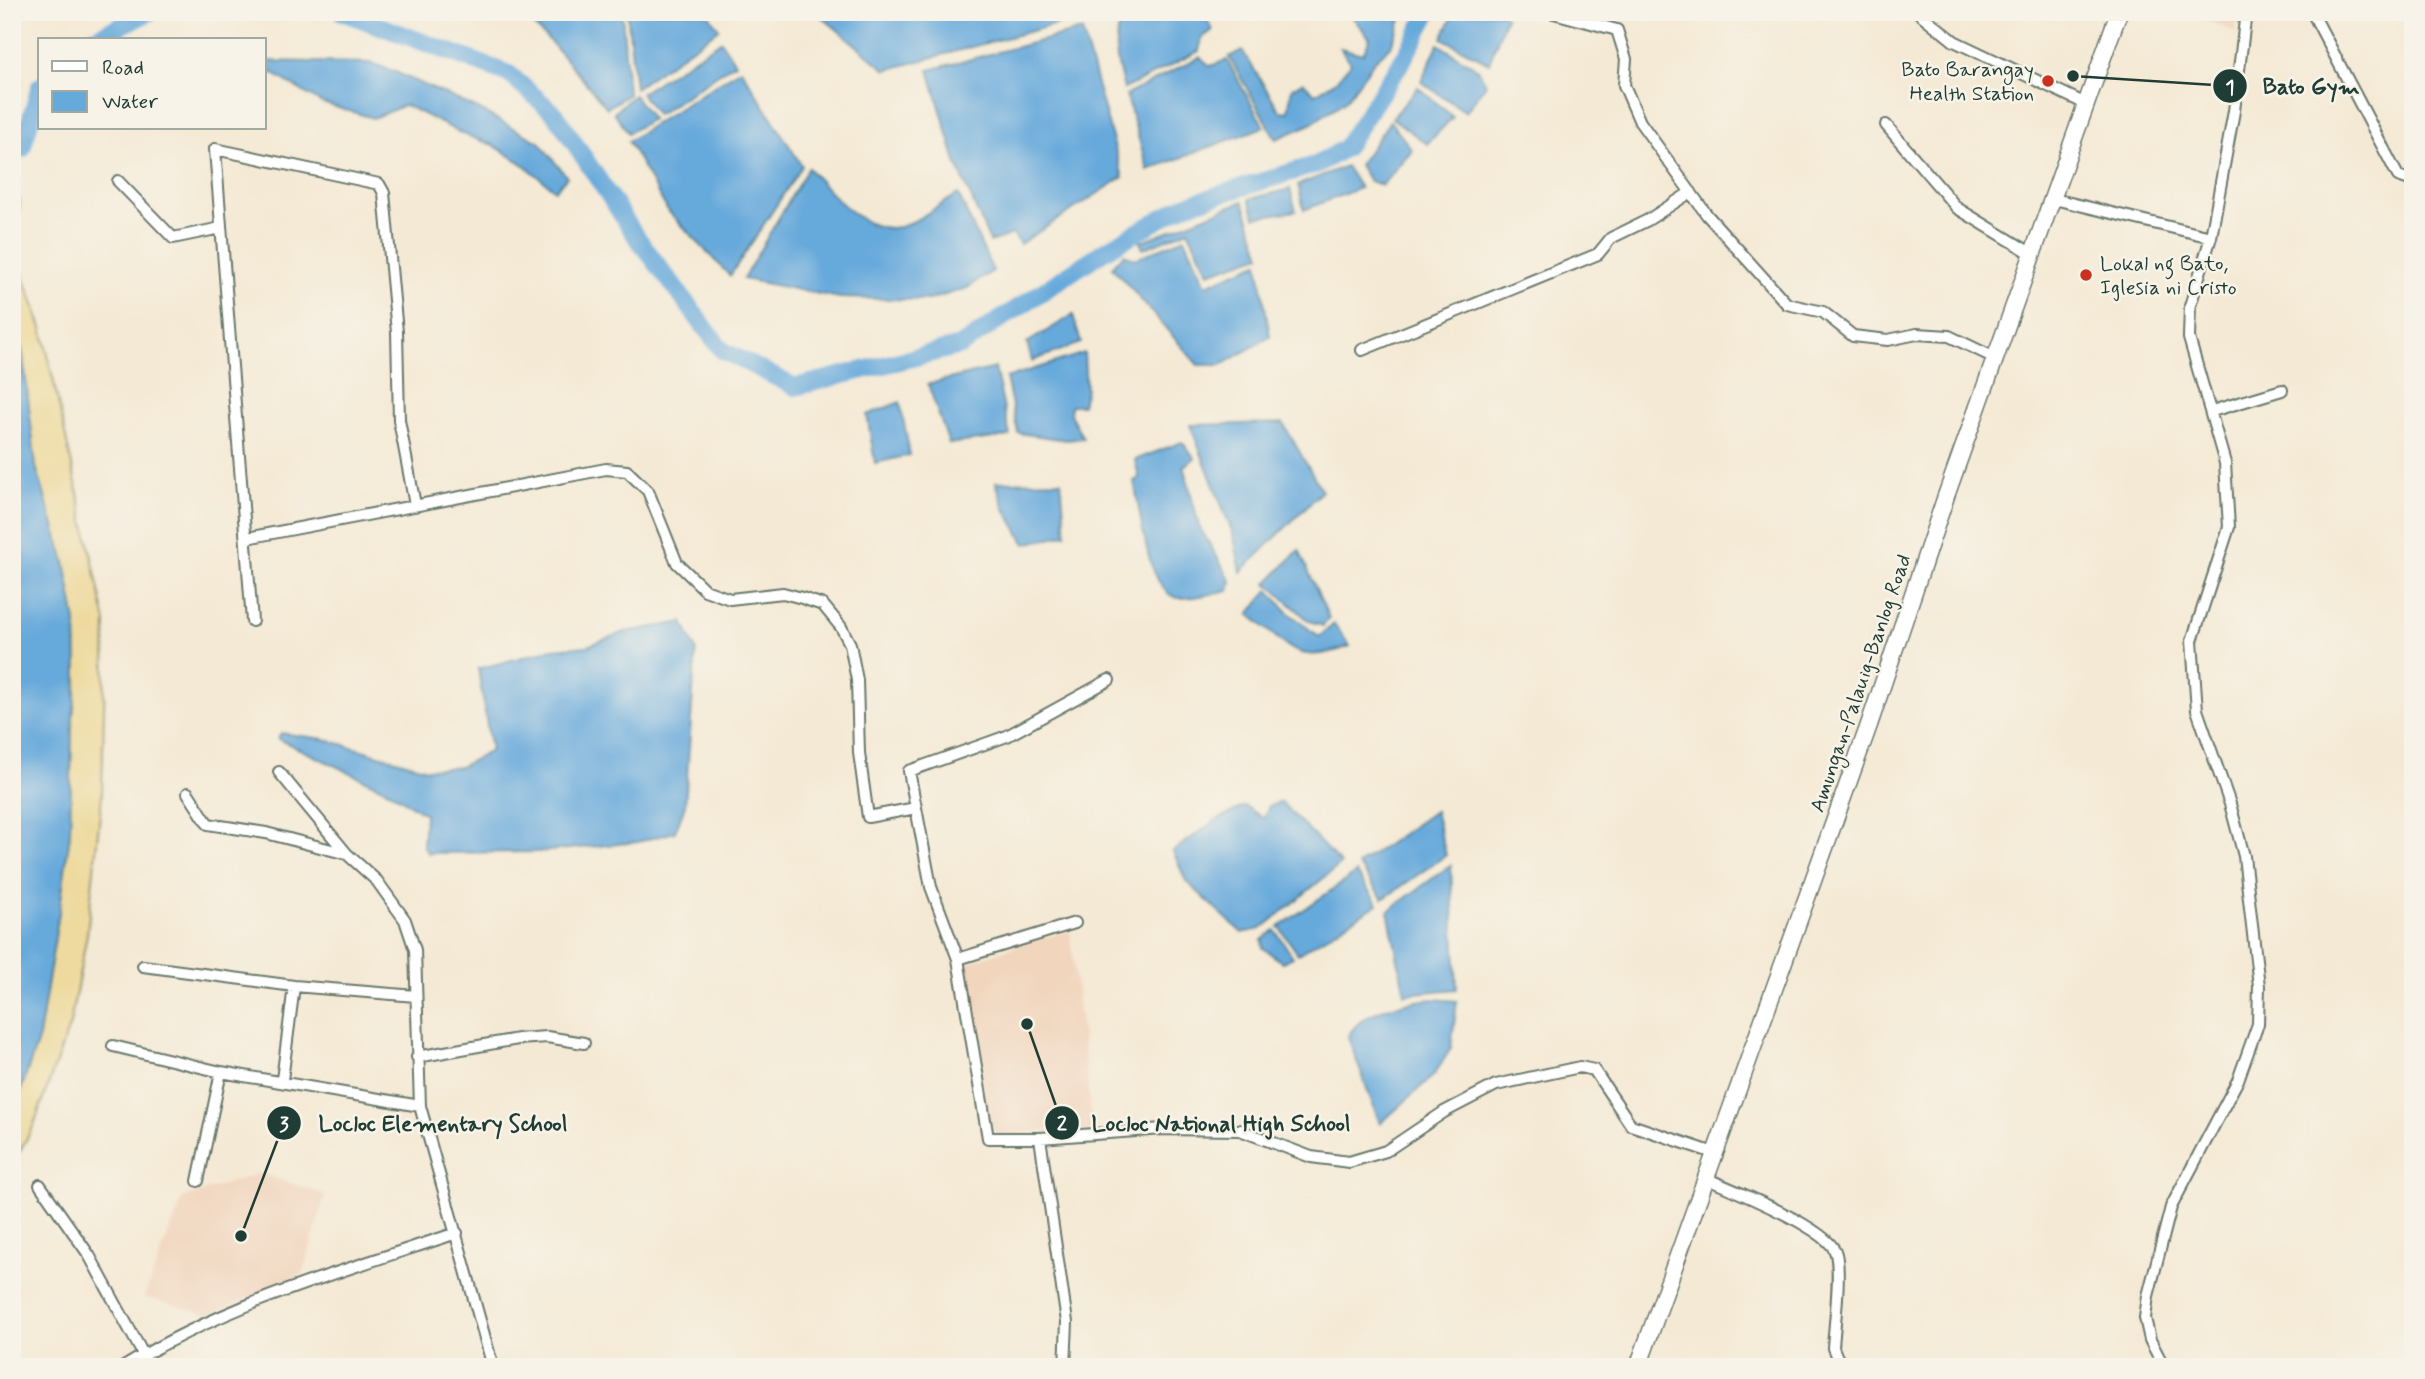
<svg xmlns="http://www.w3.org/2000/svg" width="2425" height="1379" viewBox="0 0 2425 1379" font-family="Mynerve,sans-serif">
	<rect width="100%" height="100%" fill="#f7f3e8"/>
	<filter id="ink" filterUnits="userSpaceOnUse"><feTurbulence type="fractalNoise" baseFrequency=".0143" numOctaves="2"/><feDisplacementMap in="SourceGraphic" scale="14" xChannelSelector="R" yChannelSelector="G"/><feConvolveMatrix kernelMatrix="1 2 1 2 8 2 1 2 1" color-interpolation-filters="sRGB"/></filter>
	<filter id="wash" filterUnits="userSpaceOnUse"><feTurbulence type="fractalNoise" baseFrequency=".00686" numOctaves="4" result="noise"/><feDisplacementMap in="SourceGraphic" scale="28" xChannelSelector="R" yChannelSelector="G"/><feGaussianBlur stdDeviation="1.57" result="paint"/><feColorMatrix in="noise" values="0 0 0 0 0 0 0 0 0 0 0 0 0 0 0 0 0 1.4 0 .05"/><feComposite in="paint" operator="in"/></filter>
	<g filter="url(#wash)">
		<rect width="100%" height="100%" fill="#f4e9d4"/>
		<path fill="#f1d5bd" d="M2187 12H2239L2235 32Z
			M1070 931 1093 1131 1056 1130 998 1135 989 1123 963 965 1027 942Z
			M260 1173 325 1195 303 1274 209 1315 144 1297 183 1198Z"/>
		<path fill="#eeda9e" stroke="#868c69" stroke-width="2" d="M20 200 15 251 42 328 106 622 102 795 87 934 70 1024 33 1127 12 1165V1116L39 1037 61 900 70 834 72 728 77 677 76 622 65 562 36 467 23 355 12 307V204Z"/>
		<path fill="#66a9db" stroke="#427388" stroke-width="2" d="M519 12H622L628 95 607 108 550 41Z
			M627 12H707L719 29 635 88Z
			M816 12H1090L1091 15 886 70Z
			M1128 12H1202L1213 30 1202 38 1199 51 1124 89C1117 63 1108 35 1128 12Z
			M1348 12H1404L1391 46 1376 59 1345 101 1309 125 1276 139 1229 57 1242 50 1280 111 1288 112 1292 88 1303 82 1315 94 1336 81 1351 63 1340 48 1363 54 1370 38Z
			M1455 12H1499L1506 17 1489 63 1442 38Z
			M1082 30 1123 177 1020 244 1013 234 990 242 956 162 929 70Z
			M721 41 735 63 657 115 641 93Z
			M1438 44 1478 69 1486 84 1466 112 1421 82Z
			M1200 57 1210 66 1227 60 1264 127 1148 170 1126 95Z
			M264 61 371 63 393 71 478 109 539 142 567 177 555 190 523 164 493 145 463 134 405 105 373 118 322 103 264 68Z
			M741 69 802 166 730 276 668 211 628 141Z
			M1418 87 1453 117 1427 144 1392 118Z
			M634 95 652 119 628 133 614 112Z
			M1390 121 1412 150 1382 185 1369 181 1359 165Z
			M1346 166 1360 188 1304 210 1298 185Z
			M808 168C830 192 868 241 906 225 924 217 941 204 958 194L993 271 967 288 929 300 840 298 743 279Z
			M1290 189 1296 211 1255 217 1249 199Z
			M1243 201 1261 255 1209 273 1188 230 1143 249 1140 242Z
			M1185 238 1206 285 1258 263 1270 337 1221 365H1198L1112 267 1124 254 1135 259Z
			M12 307 23 355 36 467 65 562 76 622 77 677 72 728 70 834 61 900 39 1037 12 1116Z
			M1073 315 1081 343 1032 361 1027 343Z
			M1084 353 1086 389 1082 405H1071L1070 414 1083 438 1067 440 1018 433 1006 378Z
			M995 368 1010 436 949 444 928 384Z
			M900 402 910 455 875 463 867 415Z
			M1283 423 1322 491 1241 572 1233 534 1190 425Z
			M1182 442 1195 458 1184 466 1199 526 1231 581 1229 591C1213 593 1194 599 1179 598 1147 595 1140 508 1134 481L1139 478 1135 460Z
			M1061 481 1066 534 1025 544 1004 507 996 482Z
			M1299 550 1329 618 1323 626 1309 621 1267 583Z
			M1268 590 1289 613 1319 637 1334 624 1350 646C1296 667 1290 647 1249 614Z
			M683 622 696 650 685 805 675 832 638 842 539 852 428 853 423 846 425 814 389 791 278 739 281 733 324 739 427 769 460 767 491 751 478 669 552 649 587 646 625 632Z
			M1281 802 1341 864 1261 929 1242 933 1186 881 1173 851 1213 822 1245 806 1263 818 1269 806Z
			M1435 811 1446 855 1383 899 1358 865Z
			M1451 865 1457 989 1405 994 1388 911Z
			M1356 873 1378 904 1298 954 1279 927Z
			M1275 930 1293 957 1282 962 1263 948 1262 940Z
			M1432 999 1457 1001 1451 1048 1434 1075 1380 1124 1348 1037C1361 1009 1405 1002 1432 999Z"/>
		<g fill="none" stroke-linecap="round" stroke-linejoin="round">
			<path stroke="#66a9db" stroke-width="18" d="M342 12 509 74 556 115 635 235 722 350 795 387 960 346 1104 251 1185 205 1318 164 1345 148 1404 58 1429 12
				M90 40 150 12
				M12 149H22L40 86"/>
		</g>
	</g>
	<g filter="url(#ink)">
		<g fill="none" stroke-linecap="round" stroke-linejoin="round">
			<defs>
				<path id="street" d="M1550 12 1617 30 1626 59 1624 85 1640 122 1707 215 1787 304 1823 312 1853 336 1888 340 1917 334 1949 336 1997 359
					M1918 12 1954 41 2088 105
					M2312 12 2398 176 2413 181
					M1886 125 1957 208 2034 255
					M118 181 173 238 221 228
					M2054 199 2211 237
					M1362 350 1598 254 1611 238 1648 220 1691 192
					M2212 411 2282 390
					M247 538 606 469 627 471 648 491 677 563 705 590 730 599 783 593 802 598 823 605 841 627 850 644 857 680 859 753 868 817 916 808
					M252 621 215 149 379 184 384 193 397 332 399 420 415 505
					M279 772 347 854 377 881 405 920 415 950 420 1106
					M188 793 208 824 266 833 347 854
					M958 959 1075 923
					M143 966 294 986 416 996
					M113 1046 221 1072 420 1106 493 1367
					M417 1057 518 1039 547 1037 584 1043
					M282 1080 294 986
					M1040 1138H988L958 959 931 887 909 771 1007 736 1109 680
					M1705 1178C1731 1189 1825 1227 1835 1251 1842 1268 1834 1327 1833 1348L1838 1360 1848 1365 1872 1367
					M198 1181 221 1072
					M40 1185 89 1255 150 1367
					M124 1367C225 1304 345 1270 457 1233
					M1065 1367 1067 1322 1040 1138 1163 1129 1240 1130 1311 1157 1349 1162 1386 1151 1444 1112 1496 1085 1580 1067 1594 1070 1631 1125 1714 1153
					M2164 1367 2150 1340 2145 1318 2148 1296 2171 1207 2238 1080 2258 1024 2259 986 2244 856 2230 804 2197 710 2192 641 2229 527 2225 463 2189 338 2190 306 2211 237 2234 111 2246 12"/>
				<path id="secondary" d="M1638 1367 1869 725 1946 496 2119 12"/>
			</defs>
			<use href="#street" stroke="#6a796c" stroke-width="14"/>
			<use href="#secondary" stroke="#6a796c" stroke-width="19"/>
			<use href="#street" stroke="#fff" stroke-width="10"/>
			<use href="#secondary" stroke="#fff" stroke-width="16"/>
		</g>
	</g>
	<g fill="#c8321e" stroke="#f7f3e8" stroke-width="2.5">
		<circle cx="2048" cy="81" r="7"/>
		<circle cx="2086" cy="275" r="7"/>
	</g>
	<g text-anchor="middle" stroke-width="5" stroke-linejoin="round" paint-order="stroke">
		<g font-size="21" fill="#1f3d34" stroke="#f7f3e8" text-anchor="end">
			<text x="2034" y="76">Bato Barangay<tspan x="2034" dy="24">Health Station</tspan></text>
			<text x="2100" y="270" text-anchor="start">Lokal ng Bato,<tspan x="2100" dy="24">Iglesia ni Cristo</tspan></text>
		</g>
		<g font-size="21" fill="#1f3d34" stroke="#f7f3e8">
			<text transform="translate(1860 683) rotate(-71)" y="7">Amungan-Palauig-Banlog Road</text>
		</g>
	</g>
	<path fill="none" stroke="#1f3d34" stroke-width="2.5" d="M2073 76L2230 86M1027 1024L1062 1123M241 1236L284 1123"/>
	<g fill="#1f3d34" stroke="#f7f3e8" stroke-width="2.5">
		<circle cx="2073" cy="76" r="7"/>
		<circle cx="1027" cy="1024" r="7"/>
		<circle cx="241" cy="1236" r="7"/>
		<circle cx="2230" cy="86" r="18"/>
		<circle cx="1062" cy="1123" r="18"/>
		<circle cx="284" cy="1123" r="18"/>
	</g>
	<g font-size="21" text-anchor="middle" font-weight="bold" fill="#fff">
		<text x="2230" y="94">1</text>
		<text x="1062" y="1130">2</text>
		<text x="284" y="1131">3</text>
	</g>
	<g font-size="23" text-anchor="middle" font-weight="bold" fill="#1f3d34" stroke="#f7f3e8" stroke-width="5" stroke-linejoin="round" paint-order="stroke">
		<text x="2311" y="94">Bato Gym</text>
		<text x="1221" y="1131">Locloc National High School</text>
		<text x="443" y="1131">Locloc Elementary School</text>
	</g>
	<rect width="2425" height="1379" fill="none" stroke="#f7f3e8" stroke-width="42"/>
	<rect x="38" y="38" width="228" height="91" fill="#f7f3e8" stroke="#a1aaa0" stroke-width="2"/>
	<rect x="52" y="61" width="35" height="10" fill="#ffffff" stroke="#a1aaa0" stroke-width="2"/>
	<text x="102" y="74" font-size="21" fill="#1f3d34">Road</text>
	<rect x="52" y="91" width="35" height="21" fill="#66a9db" stroke="#a1aaa0" stroke-width="2"/>
	<text x="102" y="108" font-size="21" fill="#1f3d34">Water</text>
</svg>
